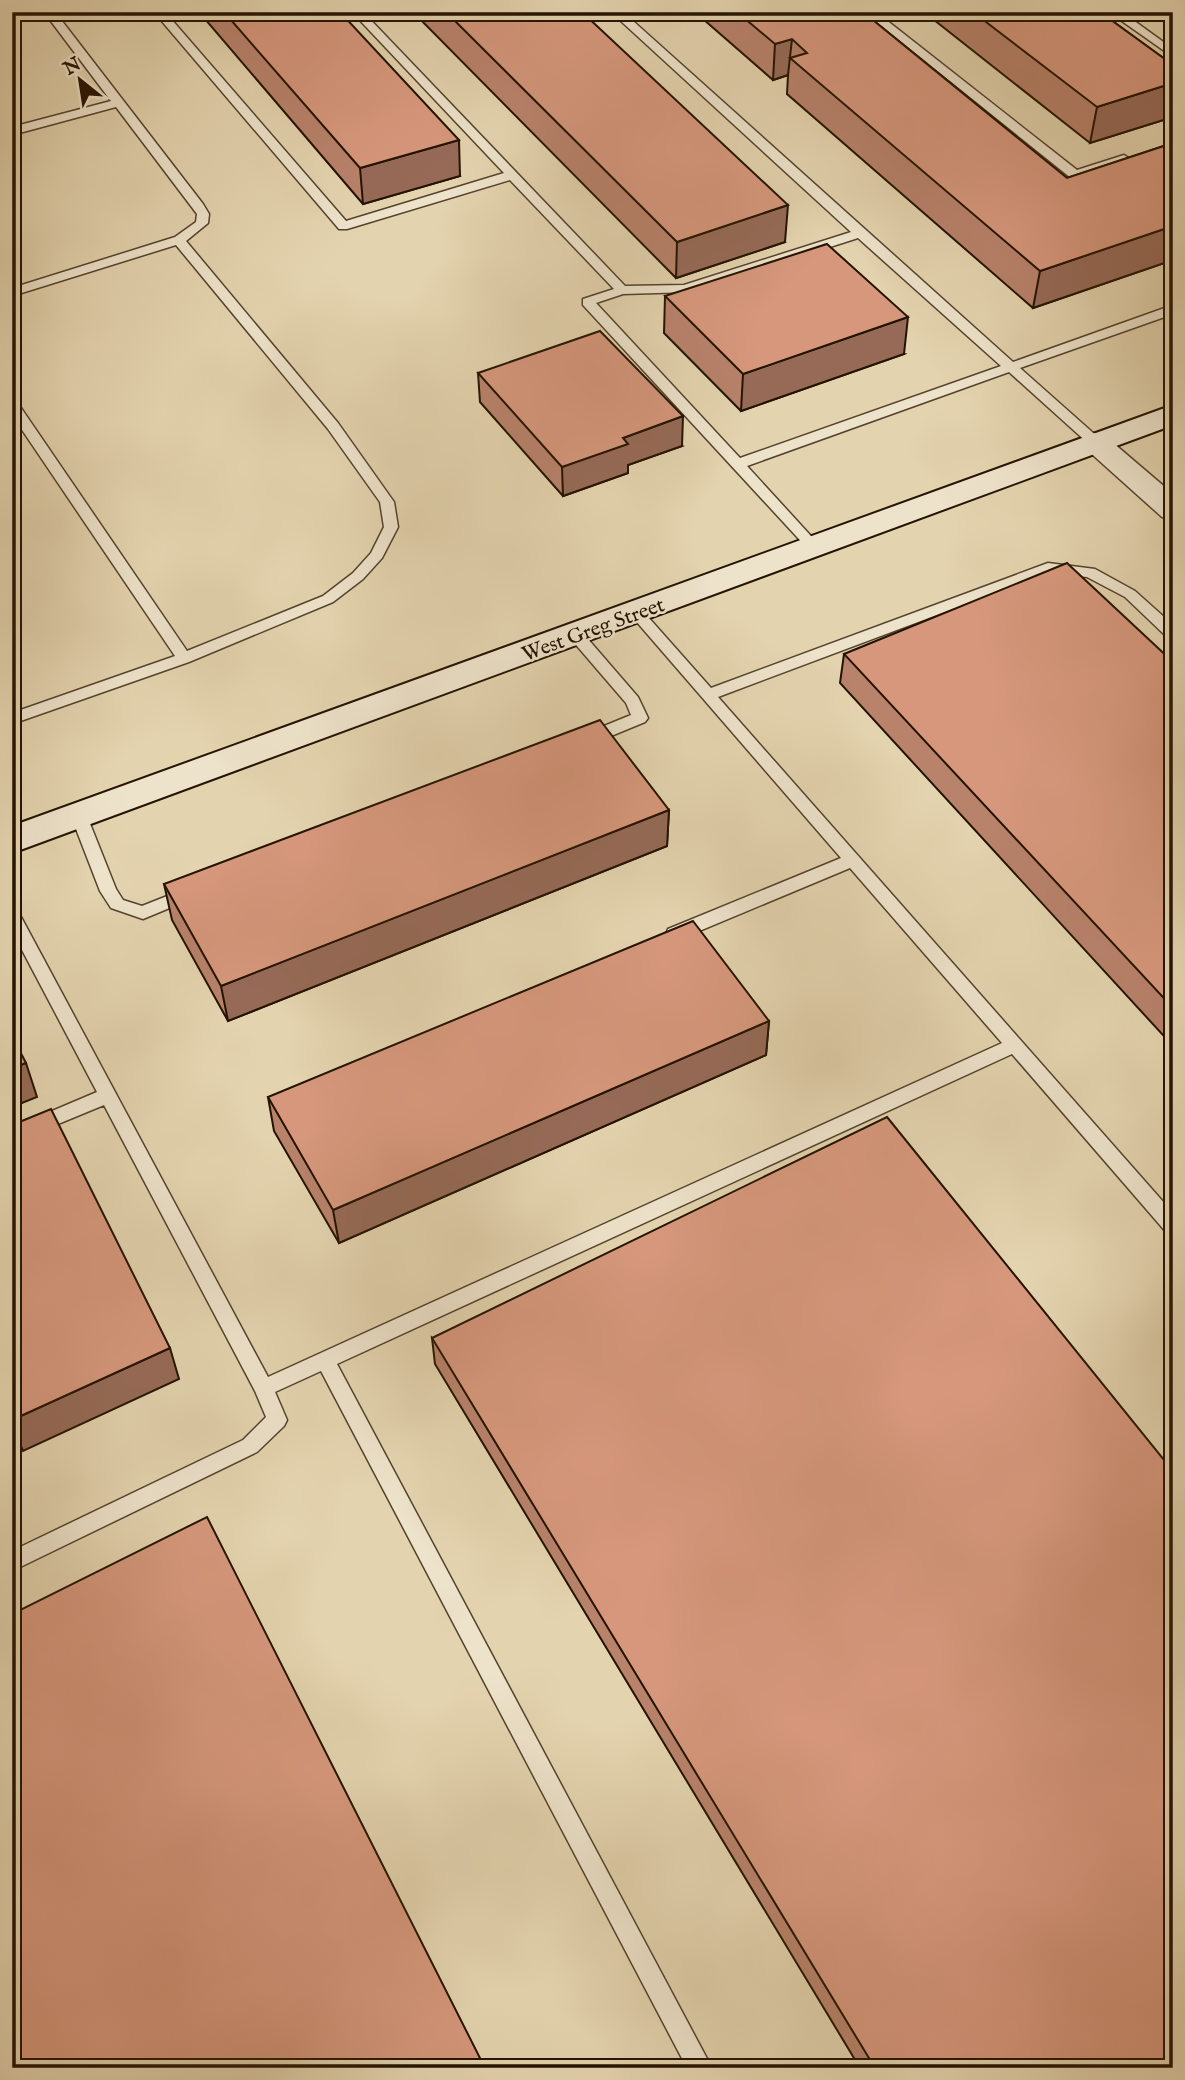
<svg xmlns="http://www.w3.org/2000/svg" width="1185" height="2080" viewBox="0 0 1185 2080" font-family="'IM FELL English',serif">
	<rect width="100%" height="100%" fill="#e3d3ae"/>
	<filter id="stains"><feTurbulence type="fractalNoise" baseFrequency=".00286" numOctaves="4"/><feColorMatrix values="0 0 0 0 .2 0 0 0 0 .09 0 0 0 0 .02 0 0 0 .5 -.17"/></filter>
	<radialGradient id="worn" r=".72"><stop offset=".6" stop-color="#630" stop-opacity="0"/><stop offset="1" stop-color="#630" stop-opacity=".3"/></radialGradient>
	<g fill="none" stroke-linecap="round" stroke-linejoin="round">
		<defs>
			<path id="service" d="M44 12H55L203 204 209 214 208 223 186 241 338 423 394 502 398 527 382 558 363 579 333 602 189 662 12 724V713L175 656 12 415V401L17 402 187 651 323 596 353 573 371 553 384 527 380 502 328 429 176 245 12 296V288L175 237 196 222 197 214 116 107 12 135V127L111 101Z
				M154 12H165L346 221 504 173 352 12H363L625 286 684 285 851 232 611 12H623L1013 362 1173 305V314L1020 368 1100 439V445H1090L1009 372 747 466 821 547 819 550H809L583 305V299L614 289 510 180 347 229H339ZM858 238 1001 366 740 458 596 303 623 294 690 292Z
				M864 12H876L1077 170 1124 155 1130 159 1079 178H1071Z
				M1109 12H1122L1173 49V57Z
				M1048 563 1095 569 1135 591 1173 625V639L1168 638 1125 597 1087 577 1049 573 718 697 1173 1213V1234L1166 1232 1012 1054 337 1364 712 2068H687L321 1371 275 1392 287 1420 284 1426 257 1452 12 1571V1551L243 1440 266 1417 255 1391 104 1105 12 1143V1128L97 1092 12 931V909L20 915 268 1377 1002 1043 850 868 680 939H668L666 934 668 929 841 858 629 613 631 609H641L711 688Z
				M576 630 581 631 638 697 648 718 645 722 594 743H582L580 739 582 735 631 715 626 703 571 639 568 635Z
				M79 810 87 816 116 889 123 900 142 906 190 887 196 889 198 893 196 897 143 919 111 908 100 891 71 816Z"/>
			<path id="minor" d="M1095 433 1105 436 1173 494V520L1162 517 1085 448 1080 442 1085 436Z"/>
			<path id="secondary" d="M1173 405V425L12 853V826Z"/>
		</defs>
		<use href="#service" stroke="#54432c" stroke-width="3"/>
		<use href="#minor" stroke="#54432c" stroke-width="3"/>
		<use href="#secondary" stroke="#241301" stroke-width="4"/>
		<use href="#service" fill="#ede2ca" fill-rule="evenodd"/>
		<use href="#minor" fill="#ede2ca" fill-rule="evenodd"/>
		<use href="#secondary" fill="#ede2ca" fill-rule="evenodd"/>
	</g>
	<path fill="#b8826b" stroke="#241301" stroke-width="2" d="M199 12H340L460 176 363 204Z
		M413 12H582L785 242 676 278Z
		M695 12H863L1067 178 1173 143V260L1033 308 787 94 788 75 773 80Z
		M924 12H1100L1173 65V117L1090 143Z
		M665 296 904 354 741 411 664 333Z
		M478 373 682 446 628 465V473L563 496 480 402Z
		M844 654 1173 662V1046L840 683Z
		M669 810 667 846 228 1021 172 920 164 884Z
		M769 1021 766 1055 339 1243 274 1131 268 1097Z
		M432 1338 1173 2068H860L435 1364Z"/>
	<path fill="#966a57" stroke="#241301" stroke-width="2" d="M792 39 788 75 773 80 775 44Z
		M1173 83V117L1090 143 1097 107Z
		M13 94 16 105H12V95Z
		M459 140 460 176 363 204 360 168Z
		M788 205 785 242 676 278 677 242Z
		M1173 226V260L1033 308 1040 271Z
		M908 317 904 354 741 411 743 374Z
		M683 416 682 446 628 465V473L563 496 562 467 623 438Z
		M669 810 667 846 228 1021 221 986Z
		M769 1021 766 1055 339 1243 333 1210Z
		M26 1063 37 1097 12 1107V1068Z
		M170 1348 179 1379 23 1451 12 1425V1420Z"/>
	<path fill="#d6977c" stroke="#241301" stroke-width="2" d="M224 12H340L459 140 360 168Z
		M446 12H582L788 205 677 242Z
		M737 12H863L1067 178 1173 143V226L1040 271 790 58 807 53 792 39 775 44Z
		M973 12H1100L1173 65V83L1097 107Z
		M827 244 908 317 743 374 665 296Z
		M600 331 683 416 623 438 628 444 562 467 478 373Z
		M1067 563 1173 662V1008L844 654Z
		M600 720 669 810 221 986 164 884Z
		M693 921 769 1021 333 1210 268 1097Z
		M12 1036 26 1063 12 1068Z
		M51 1109 170 1348 12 1420V1125Z
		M887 1117 1173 1471V2068H875L432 1338Z
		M207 1517 485 2068H12V1614Z"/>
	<g text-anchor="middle" stroke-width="5" stroke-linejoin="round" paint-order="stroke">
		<g font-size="21" fill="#241301" stroke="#ede2ca">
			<text transform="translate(593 629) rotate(-20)" y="7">West Greg Street</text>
		</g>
	</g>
	<rect width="1185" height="2080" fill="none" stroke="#e3d3ae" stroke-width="42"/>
	<rect x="14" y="14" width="1157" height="2052" fill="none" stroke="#241301" stroke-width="3.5"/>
	<rect x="21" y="21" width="1143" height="2038" fill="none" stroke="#241301" stroke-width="2"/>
	<g transform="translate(80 80) rotate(330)" stroke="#ede2ca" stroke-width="5" paint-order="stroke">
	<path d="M0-5L12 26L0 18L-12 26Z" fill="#241301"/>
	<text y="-10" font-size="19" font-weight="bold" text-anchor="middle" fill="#241301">N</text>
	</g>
	<rect width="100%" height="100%" filter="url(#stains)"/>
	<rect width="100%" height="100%" fill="url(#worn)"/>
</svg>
